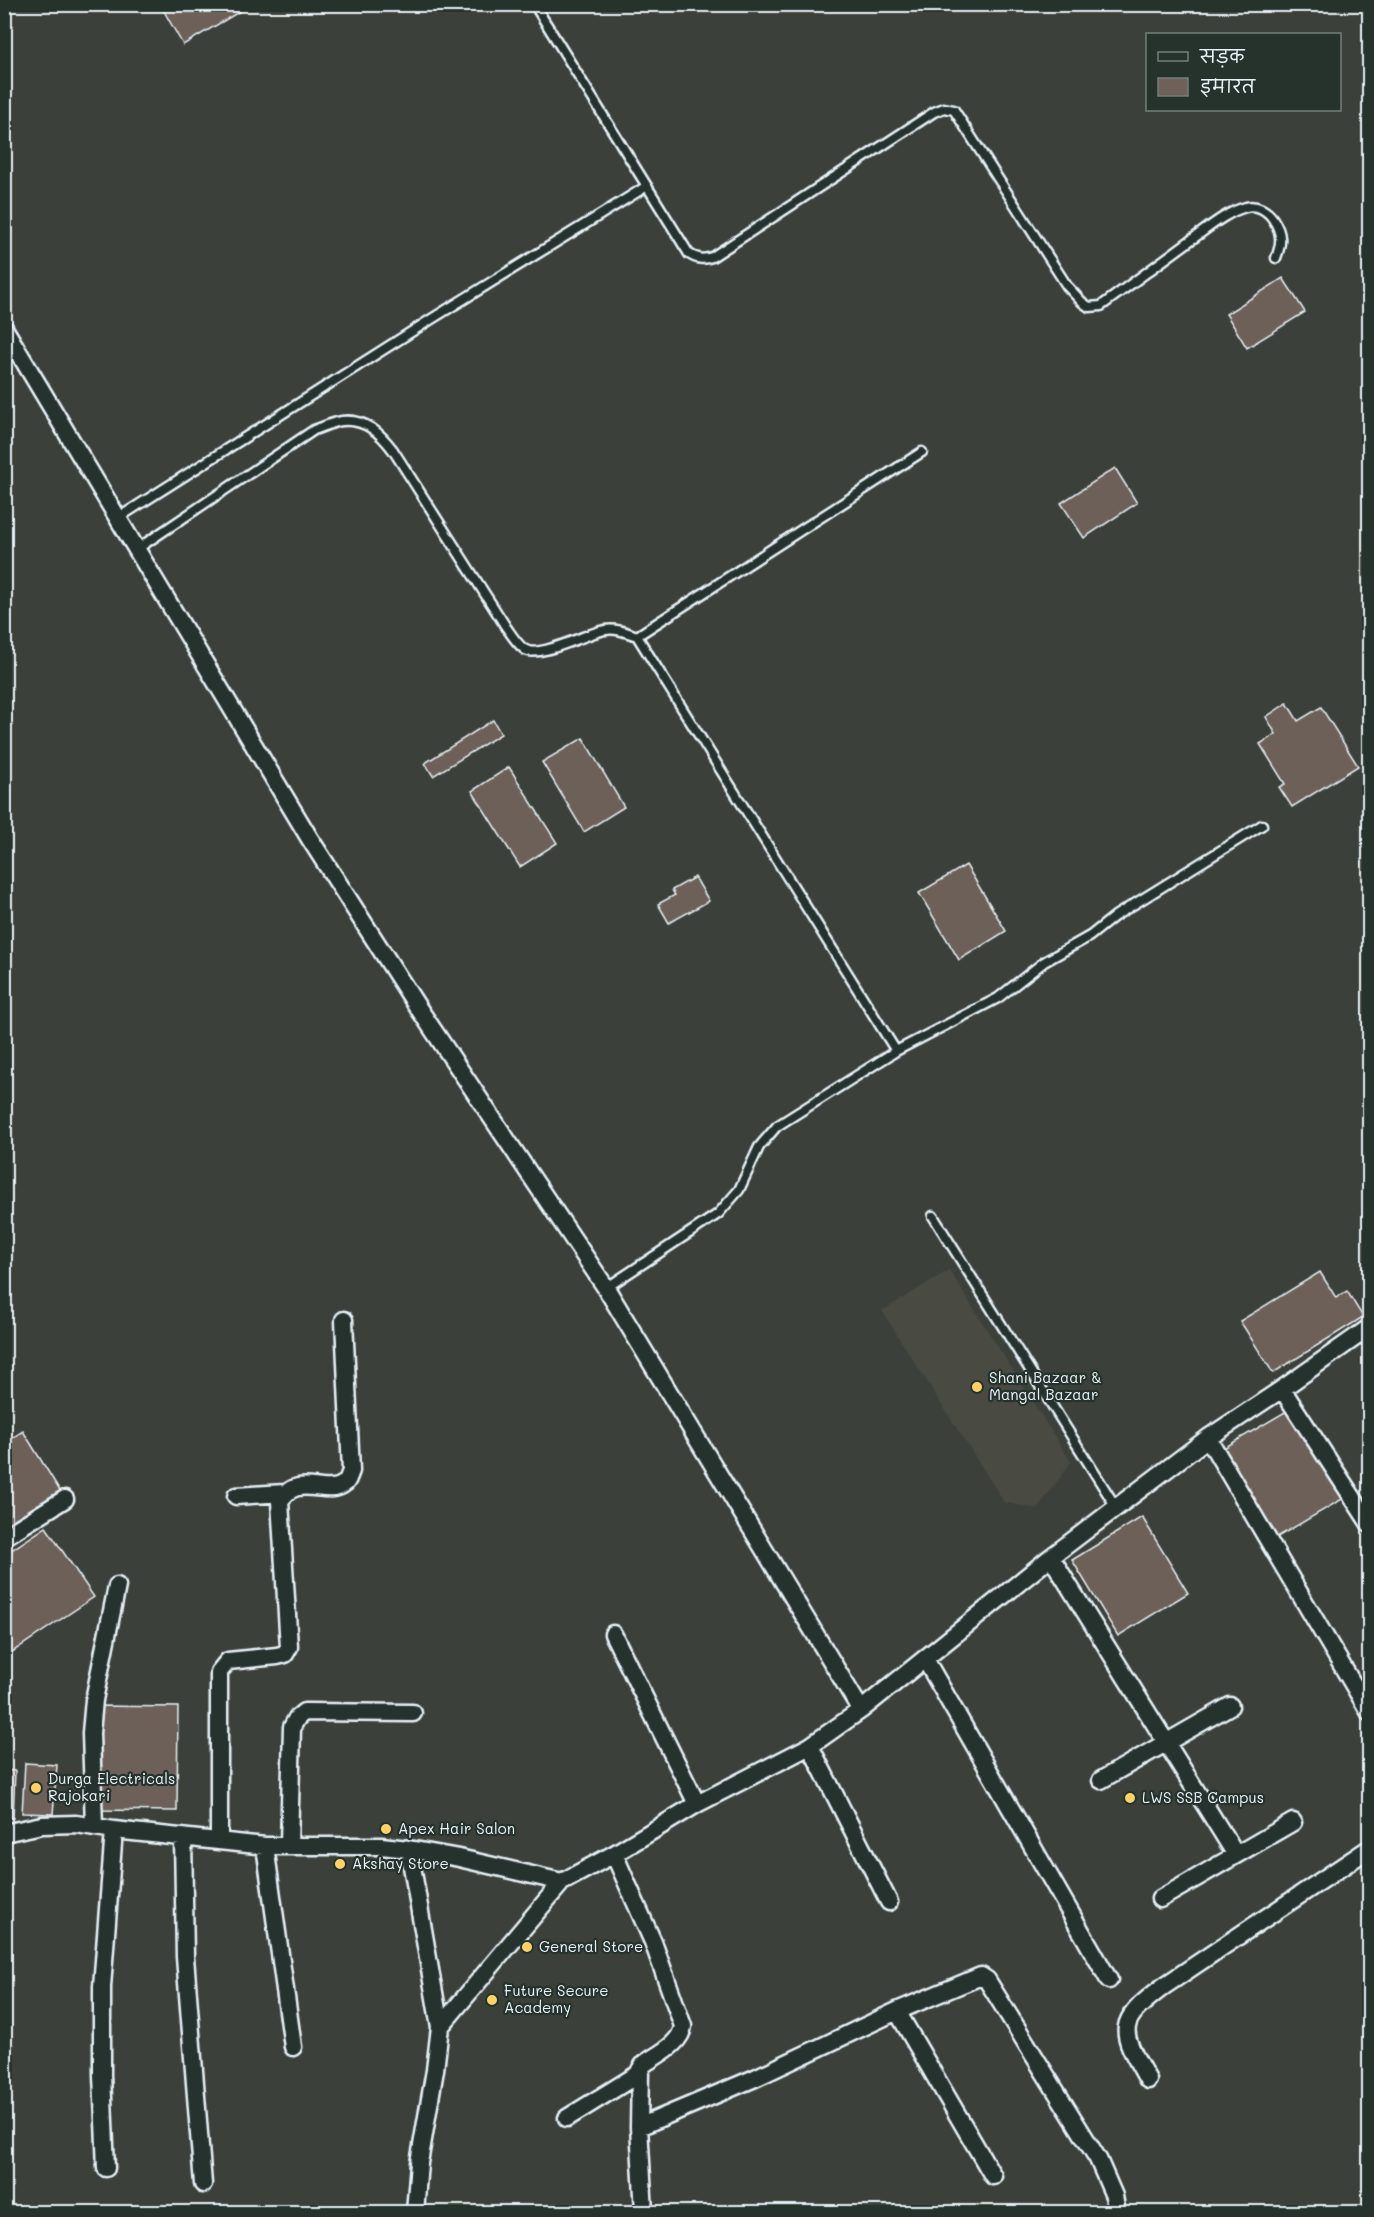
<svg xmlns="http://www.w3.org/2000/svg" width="1374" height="2217" viewBox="0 0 1374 2217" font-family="Mali,'Playpen Sans Deva',sans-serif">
	<rect width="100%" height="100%" fill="#3b413a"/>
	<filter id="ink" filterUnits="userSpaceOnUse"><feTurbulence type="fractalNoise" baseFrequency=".0167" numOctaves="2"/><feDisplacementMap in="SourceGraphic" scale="12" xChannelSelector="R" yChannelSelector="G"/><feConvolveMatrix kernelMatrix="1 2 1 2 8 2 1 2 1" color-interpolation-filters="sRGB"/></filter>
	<g filter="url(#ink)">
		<path fill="#4a4b43" d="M949 1270 1071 1462 1037 1509 1004 1502 882 1311Z"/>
		<path fill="#6d6159" stroke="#e8f1f8" stroke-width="1.5" d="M160 4H248L249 6 183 45Z
			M1283 278 1305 312 1247 348 1226 314Z
			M1115 468 1137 503 1084 538 1061 503Z
			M1287 703 1298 721 1321 707 1358 766 1292 807 1279 787 1285 784 1260 744 1276 734 1266 717Z
			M493 720 501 734 433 776 425 763Z
			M583 738 624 807 584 832 542 762Z
			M509 767 557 843 520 867 472 791Z
			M966 865 1006 931 959 960 919 893Z
			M695 877 709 901 669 923 658 904 675 895 672 890Z
			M1320 1272 1336 1298 1347 1291 1363 1317 1273 1373 1240 1321Z
			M1292 1408 1344 1498 1274 1539 1222 1449Z
			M23 1431 62 1494 4 1530V1443Z
			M1142 1517 1188 1593 1118 1636 1072 1560Z
			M46 1527 94 1597 6 1656 4 1555Z
			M97 1706 178 1707 177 1811 95 1810Z
			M25 1763 57 1765 53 1814 22 1813Z
			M4 1770 15 1771 13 1818H4Z"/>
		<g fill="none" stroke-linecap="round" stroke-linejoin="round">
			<defs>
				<path id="service" d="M534 4 689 254C697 259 703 260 712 257L934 112 944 108 954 110 1067 286 1082 302 1089 307 1101 306C1131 284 1161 262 1191 240 1207 229 1226 212 1246 207 1256 204 1267 210 1273 219 1282 233 1282 243 1276 258
					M118 518 430 320 647 186
					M137 549 314 430C323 427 333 422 342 421 365 418 381 434 393 450L506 627C511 634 517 644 524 649 538 660 586 633 605 630 616 628 626 632 637 636L896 1051
					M637 636 922 452
					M933 1216 1116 1507
					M606 1288 718 1214 739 1190 759 1147 777 1126 896 1051 998 998 1044 962 1090 936 1115 916 1262 825"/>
				<path id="minor" d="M4 328 310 839 415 1003 606 1288 861 1710
					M1282 1389 1370 1524
					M1208 1438 1370 1713
					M236 1496 285 1493
					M4 1537 65 1499
					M1051 1557 1236 1855
					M613 1634 697 1804
					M925 1659 1109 1980
					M810 1746 889 1902
					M1101 1780 1230 1706
					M94 1827 91 1733 94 1700 117 1586
					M4 1833 42 1825 76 1824 114 1830 265 1846H381L409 1849 459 1858 562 1882 614 1854 697 1804 810 1746 861 1710 1051 1557 1208 1438 1282 1389 1370 1327
					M183 1837 185 1957 203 2184
					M219 1841V1672L228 1661 277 1656 285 1654 289 1647 280 1501C298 1471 327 1499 345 1483 348 1481 349 1475 351 1471L344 1320
					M289 1845 292 1727 297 1718 304 1712 413 1713
					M265 1846 293 2047
					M409 1849 440 2027
					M614 1854 653 1942 683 2026C681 2044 658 2054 644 2064L640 2070 639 2127 644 2212
					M1160 1899 1293 1822
					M897 2011 993 2176
					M1148 2080C1119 2029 1115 2023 1164 1986L1370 1848
					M567 2118 640 2073
					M639 2127 755 2078 897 2011 981 1976 987 1980 1098 2159 1114 2196 1117 2212
					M106 2168 102 2075V1987L114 1830
					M415 2212 419 2163 435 2070 440 2027 562 1882"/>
			</defs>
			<use href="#service" stroke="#e8f1f8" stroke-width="13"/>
			<use href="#minor" stroke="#e8f1f8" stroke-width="21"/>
			<use href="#service" stroke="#26332d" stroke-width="8"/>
			<use href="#minor" stroke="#26332d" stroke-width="16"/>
		</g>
	</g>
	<g fill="#ffd166" stroke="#26332d" stroke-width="2">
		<circle cx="977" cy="1387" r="6"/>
		<circle cx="36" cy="1788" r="6"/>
		<circle cx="1130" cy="1798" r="6"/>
		<circle cx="386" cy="1829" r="6"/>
		<circle cx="340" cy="1864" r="6"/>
		<circle cx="527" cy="1947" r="6"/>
		<circle cx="492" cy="2000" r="6"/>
	</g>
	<g text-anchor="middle" stroke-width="4.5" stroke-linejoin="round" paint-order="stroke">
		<g font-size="15" fill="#e8f1f8" stroke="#26332d" text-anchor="start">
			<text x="989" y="1383">Shani Bazaar &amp;<tspan x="989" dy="17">Mangal Bazaar</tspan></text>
			<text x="48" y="1784">Durga Electricals<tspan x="48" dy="17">Rajokari</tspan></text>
			<text x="1142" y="1803">LWS SSB Campus</text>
			<text x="398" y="1834">Apex Hair Salon</text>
			<text x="352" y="1869">Akshay Store</text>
			<text x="539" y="1952">General Store</text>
			<text x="504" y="1996">Future Secure<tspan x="504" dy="17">Academy</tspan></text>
		</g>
	</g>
	<rect width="1374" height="2217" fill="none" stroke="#26332d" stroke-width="24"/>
	<rect x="12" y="12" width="1350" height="2193" fill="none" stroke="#e8f1f8" stroke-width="2" filter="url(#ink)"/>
	<rect x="1146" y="33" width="195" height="78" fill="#26332d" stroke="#747f7e" stroke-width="1.5"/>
	<rect x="1158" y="52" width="30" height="9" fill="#26332d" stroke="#747f7e" stroke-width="1.5"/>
	<text x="1200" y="63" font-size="18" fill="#e8f1f8">सड़क</text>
	<rect x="1158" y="78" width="30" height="18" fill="#6d6159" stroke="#747f7e" stroke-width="1.5"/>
	<text x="1200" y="93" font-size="18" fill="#e8f1f8">इमारत</text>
</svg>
